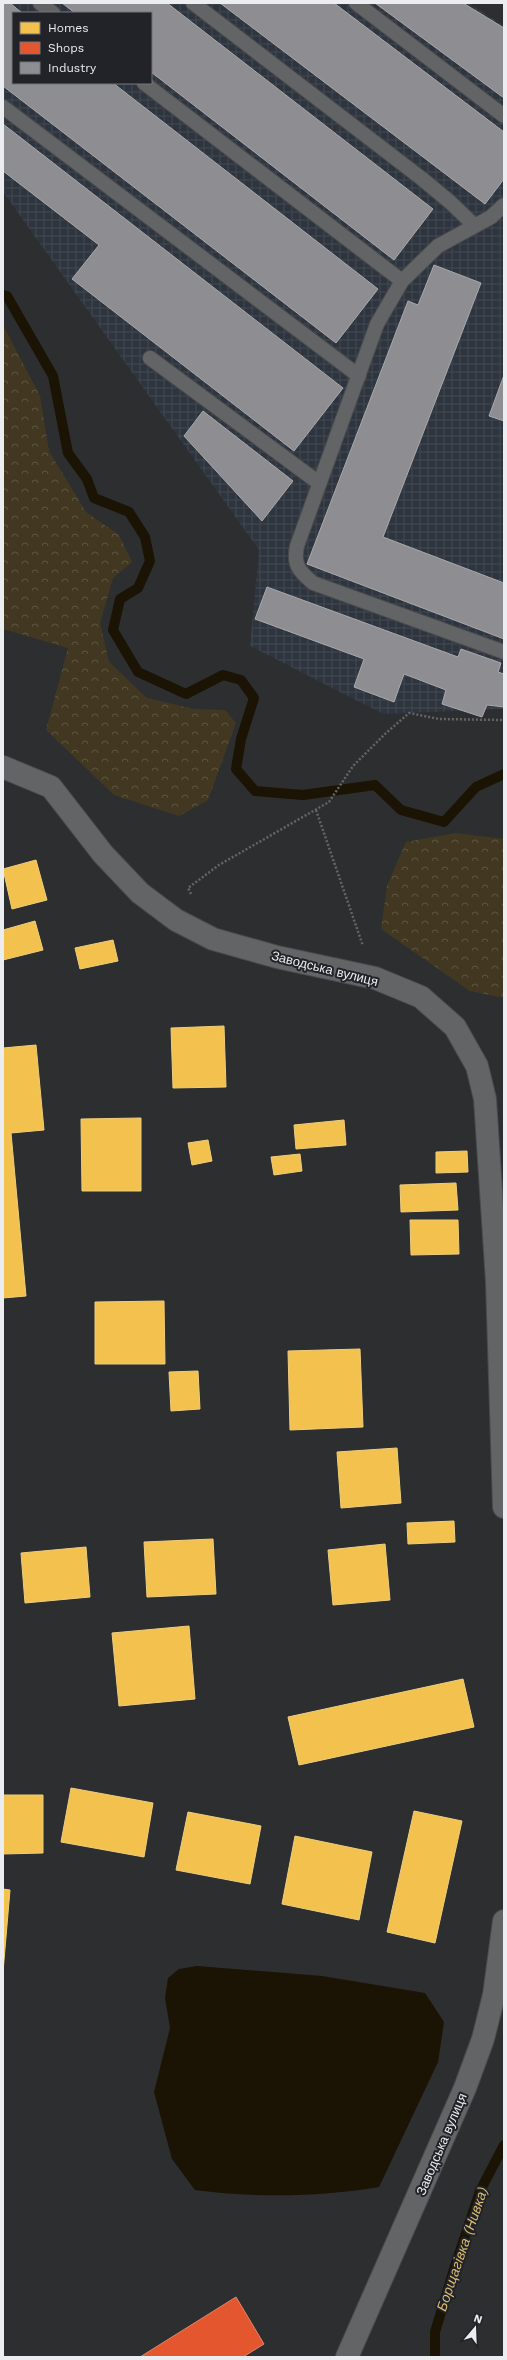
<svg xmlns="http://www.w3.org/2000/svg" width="507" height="2360" viewBox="0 0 507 2360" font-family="'Work Sans',sans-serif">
	<defs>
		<pattern id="industrial-grid" width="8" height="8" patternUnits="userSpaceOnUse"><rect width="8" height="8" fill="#2f353e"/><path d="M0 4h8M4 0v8" fill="none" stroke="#434951"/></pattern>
		<pattern id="forest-crowns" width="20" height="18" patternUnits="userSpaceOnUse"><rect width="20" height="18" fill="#423821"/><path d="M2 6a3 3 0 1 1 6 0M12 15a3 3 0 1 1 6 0" fill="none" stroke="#5d5542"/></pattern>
	</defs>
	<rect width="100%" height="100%" fill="#2c2e30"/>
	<path fill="url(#industrial-grid)" fill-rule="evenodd" d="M3 3H469L504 26V709L383 714 250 646 259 550 3 192ZM13 13H151V83H13Z"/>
	<path fill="url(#forest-crowns)" d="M3 325 40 396 49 451 86 512 119 535 132 562 113 578 100 623 109 662 147 698 194 709 225 710 236 723 208 800 179 816 114 795 46 730 68 648 3 629Z
		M455 833 504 839V998L470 991 381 929 387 886 406 842Z"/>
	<path fill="#1b1304" d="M197 1966 322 1976 425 1993 444 2022 438 2062 379 2187C319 2197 255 2198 195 2190L172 2159 154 2092 170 2028 165 1998 168 1978 179 1969Z"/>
	<path fill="#f2c14e" stroke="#f0ce7f" d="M36 860 47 900 12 909 3 869Z
		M35 921 43 950 3 960V930Z
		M113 940 118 961 80 969 75 948Z
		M224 1026 226 1087 173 1088 171 1028Z
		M36 1045 44 1130 11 1133 26 1296 3 1298V1048Z
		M141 1118V1191H82L81 1119Z
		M344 1120 346 1145 296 1149 294 1125Z
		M208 1140 212 1161 192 1165 188 1143Z
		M467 1151 468 1172 436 1173V1152Z
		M300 1154 302 1171 274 1175 271 1157Z
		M456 1183 458 1210 401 1212 400 1185Z
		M410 1220H458L459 1254 411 1255Z
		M164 1301 165 1364H95V1302Z
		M360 1349 363 1427 290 1430 288 1351Z
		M198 1371 200 1409 171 1411 169 1372Z
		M397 1448 401 1503 341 1508 337 1452Z
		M454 1521 455 1542 408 1544 407 1523Z
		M213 1539 216 1594 147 1597 144 1542Z
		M385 1544 390 1600 333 1605 328 1550Z
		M86 1547 90 1597 25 1603 21 1553Z
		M189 1626 195 1699 119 1706 112 1633Z
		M463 1679 474 1727 299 1765 288 1717Z
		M71 1788 153 1803 144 1857 61 1842Z
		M3 1795H43V1853L3 1854Z
		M414 1811 462 1821 435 1943 387 1932Z
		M188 1812 261 1826 250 1884 176 1870Z
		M295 1836 372 1852 359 1920 282 1904Z
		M3 1889 10 1890 3 1972Z"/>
	<path fill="#e4572e" stroke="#e68468" d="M236 2297 264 2344 243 2357H140Z"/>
	<path fill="#8d8d92" stroke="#a9aaae" d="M3 3H10L22 13H13V83H113L378 289 336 343 3 86Z
		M62 3H167L433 209 394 260 151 72V13H75Z
		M220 3H334L504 132V179L485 204Z
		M375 3H463L504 28V98Z
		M3 124 343 388 294 451 72 279 99 245 3 171Z
		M434 265 481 283 383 537 504 583V639L307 564 408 301 418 305Z
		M504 375V421L489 416Z
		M203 411 293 481 262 521 184 436Z
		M267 587 458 657 461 649 501 663 498 672 504 674V707L487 705 482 717 442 704 446 690 404 674 394 702 354 687 364 659 255 619Z"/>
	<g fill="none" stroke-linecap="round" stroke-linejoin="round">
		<path stroke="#1b1304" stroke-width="10" d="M3 295 7 296 53 376 68 453 87 479 94 498 129 512 145 537 150 561 138 588 120 599 113 630 138 672 186 694 223 675 241 680 254 698 241 739 236 769 255 791 303 795 375 785 401 810 444 822 476 787 504 774
			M435 2357V2332L455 2266 480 2191 504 2145"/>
		<defs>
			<path id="service" d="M40 3 53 13
				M193 3 421 178 450 202 475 226
				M356 3 504 116
				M144 83 402 281
				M3 107 359 376
				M504 205 491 217 438 246 402 281 377 324 297 546C293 565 299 571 313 583L504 652
				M150 358 319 483"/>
			<path id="minor" d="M3 767 51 787 103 854 140 893 176 920 213 939 277 957 375 978 421 997 455 1027 477 1066 485 1099 497 1282 504 1507
				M347 2357 465 2088 483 2039 494 1995 504 1921"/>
		</defs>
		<use href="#service" stroke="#484a4c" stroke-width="16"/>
		<use href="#minor" stroke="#484a4c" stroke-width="24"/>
		<path stroke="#646567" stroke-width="2.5" stroke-dasharray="2 2" stroke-linecap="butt" d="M316 810 363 946
			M191 894 188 888 219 865 329 802 353 766 385 734 409 713 439 719 504 720"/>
		<use href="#service" stroke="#626466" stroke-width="14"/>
		<use href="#minor" stroke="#626466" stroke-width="22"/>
	</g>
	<g text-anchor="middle" stroke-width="4" stroke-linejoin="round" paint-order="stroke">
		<g font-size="13" fill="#ebedf0" stroke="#212328">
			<text transform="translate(325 968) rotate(14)" y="5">Заводська вулиця</text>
			<text transform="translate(441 2144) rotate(-67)" y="5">Заводська вулиця</text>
		</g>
		<g font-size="14" font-style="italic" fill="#dcbd72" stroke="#212328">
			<text transform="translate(462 2249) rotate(-71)" y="5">Борщагівка (Нивка)</text>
		</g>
	</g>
	<rect width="507" height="2360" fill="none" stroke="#ebedf0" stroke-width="8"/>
	<rect x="12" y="12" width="140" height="72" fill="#212328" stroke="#727478"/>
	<rect x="20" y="22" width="20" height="12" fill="#f2c14e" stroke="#727478"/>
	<text x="48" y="32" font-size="12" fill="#ebedf0">Homes</text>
	<rect x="20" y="42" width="20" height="12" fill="#e4572e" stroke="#727478"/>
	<text x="48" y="52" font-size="12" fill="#ebedf0">Shops</text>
	<rect x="20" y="62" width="20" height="12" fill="#8d8d92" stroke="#727478"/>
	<text x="48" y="72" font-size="12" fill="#ebedf0">Industry</text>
	<g transform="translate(475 2328) rotate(19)" stroke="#212328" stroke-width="3" paint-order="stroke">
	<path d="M0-3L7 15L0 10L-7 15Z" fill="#ebedf0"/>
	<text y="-6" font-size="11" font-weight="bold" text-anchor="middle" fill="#ebedf0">N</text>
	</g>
</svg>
